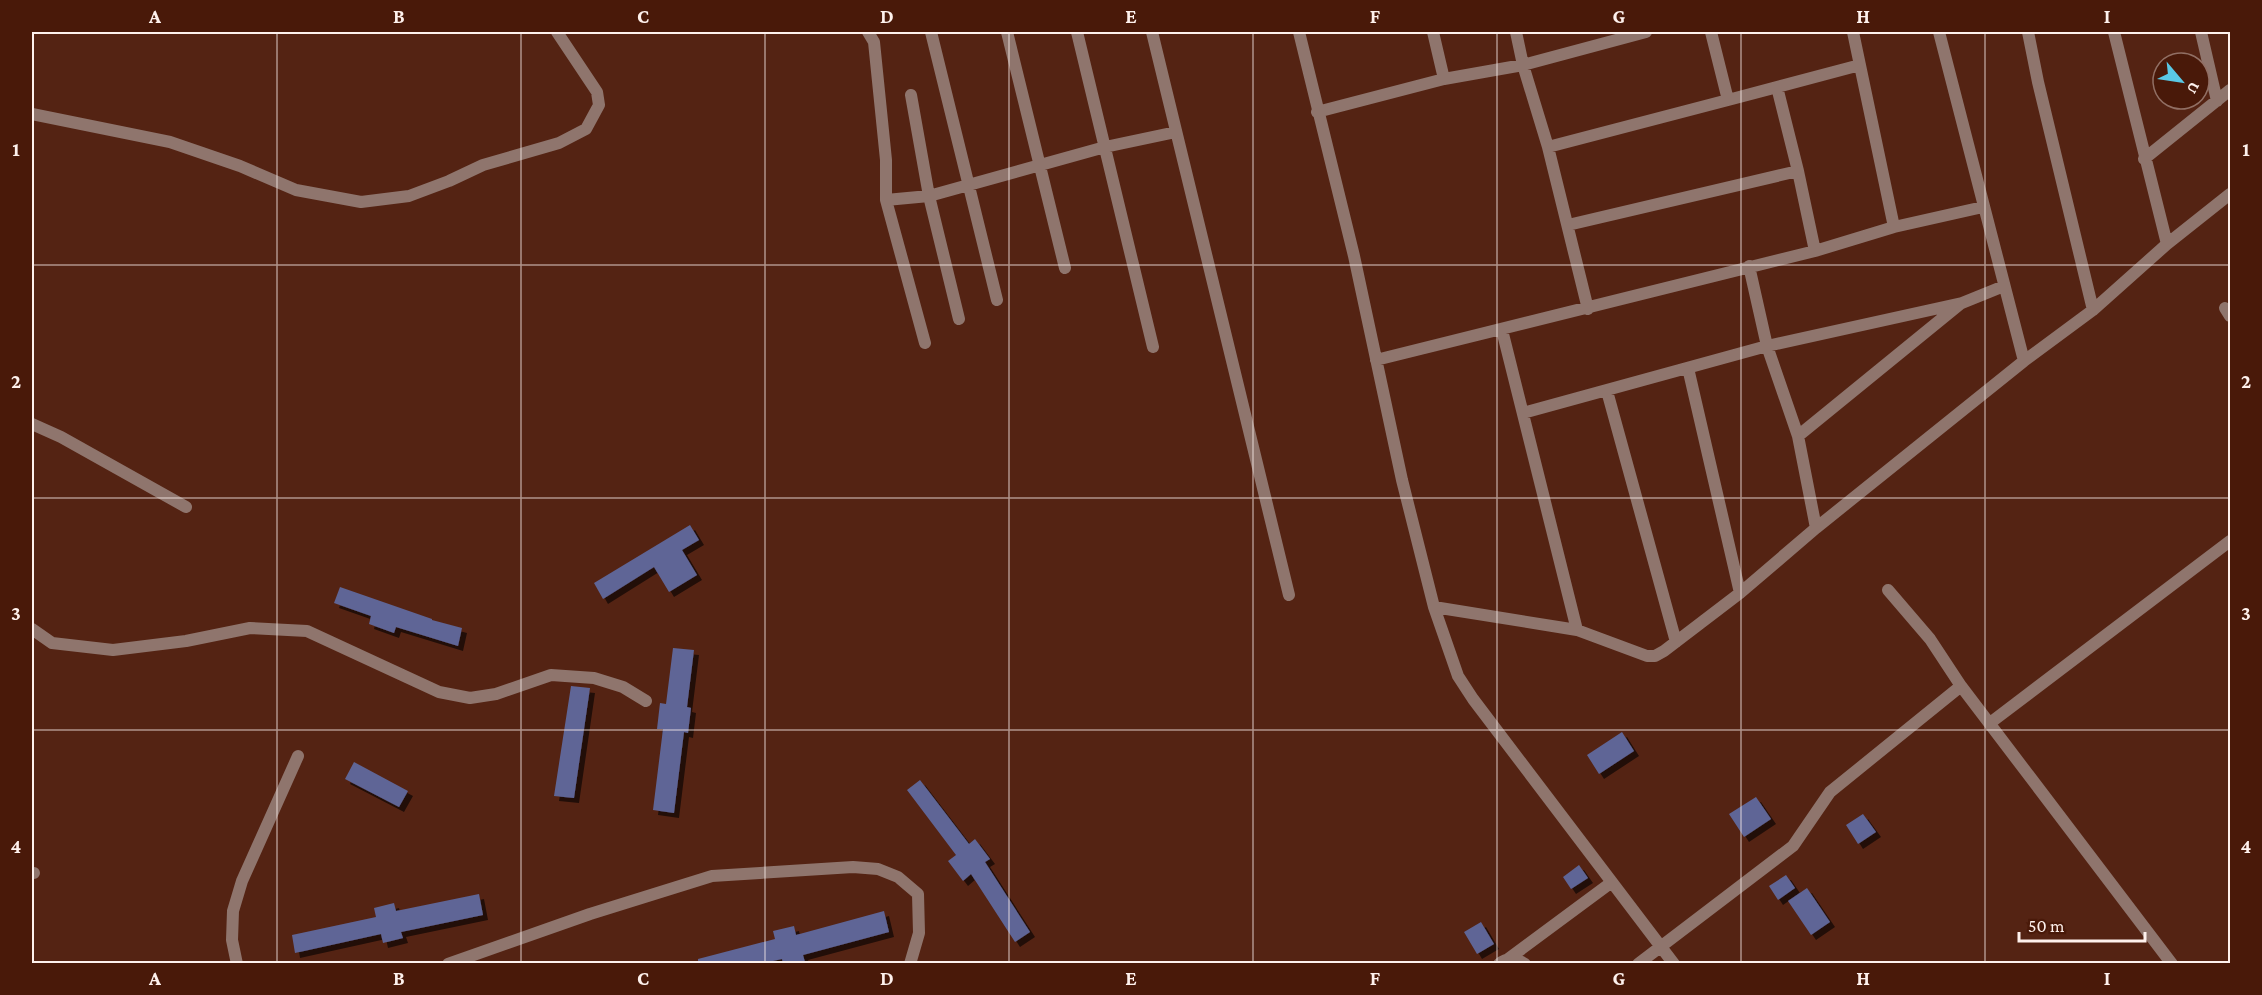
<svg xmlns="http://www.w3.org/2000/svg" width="2262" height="995" viewBox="0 0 2262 995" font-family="'Crimson Pro',serif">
	<defs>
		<filter id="shadow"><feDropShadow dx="5" dy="5" stdDeviation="0" flood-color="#0009"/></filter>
	</defs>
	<rect width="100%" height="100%" fill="#542313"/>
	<path fill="#5f6596" filter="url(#shadow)" d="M690 525 699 540 682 550 697 575 669 592 654 567 603 599 594 583Z
		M340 587 432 619V620L462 628 458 646 396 627 394 633 369 624 371 616 334 603Z
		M673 648 694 650 687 707 691 708 688 733 684 732 674 813 653 810 663 729H657L660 703 666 704Z
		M571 686 590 688 574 798 554 796Z
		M1622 732 1634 751 1599 774 1587 755Z
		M354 762 408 791 399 807 345 779Z
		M920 780 969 844 975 839 990 859 985 862 1030 932 1015 942 971 874 963 881 948 861 956 855 907 790Z
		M1756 797 1771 819 1744 837 1729 814Z
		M1863 814 1876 832 1858 844 1846 825Z
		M1579 865 1588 878 1571 889 1563 877Z
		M1786 875 1795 888 1778 900 1769 886Z
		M1807 888 1830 922 1811 935 1788 901Z
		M479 894 483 915 401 932 403 938 383 943 381 934 295 953 292 935 376 917 374 908 394 903 396 911Z
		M884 911 889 932 803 955 805 962 783 963 782 959 764 963H698V959L775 939 773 931 794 926 796 935Z
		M1481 922 1494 944 1477 954 1464 932Z"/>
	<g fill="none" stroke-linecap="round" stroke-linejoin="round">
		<path stroke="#8f756d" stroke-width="12" d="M868 32 874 42 886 160V200L925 343
			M931 32 997 300
			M1007 32 1065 268
			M1077 32 1153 347
			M1152 32 1289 595
			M1299 32 1354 256 1402 480 1434 607 1458 676 1473 699 1674 964
			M1433 32 1444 79
			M1516 32 1523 65 1548 147 1588 309
			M1711 32 1728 100 1860 65
			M1853 32 1894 227
			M1939 32 2024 361
			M2028 32 2038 82 2093 310
			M2114 32 2167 244
			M2201 32 2217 101
			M1777 87 1798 171 1815 251
			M911 95 929 196 959 319
			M1317 112 1444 79 1523 65 1646 32
			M32 114 170 142 240 166 296 190 361 202 409 196 449 181 483 165 559 143 586 129 599 105 597 92 557 32
			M1548 147 1728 100
			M2144 159 2230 90
			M886 200 929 196 1105 147 1176 132
			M1568 225 1798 171
			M1749 266 1767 346 1798 436 1816 528
			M2225 308 2230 316
			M1502 330 1577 630
			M1376 360 1815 251 1894 227 1983 207
			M1688 368 1740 593
			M1607 391 1676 642
			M1523 413 1767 346 1962 303 2004 286
			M32 424 61 437 186 507
			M1798 436 1960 304
			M1888 590 1930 639 1961 686
			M1434 607 1577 630 1647 656H1655L1664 651 1740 593 1816 528 2024 361 2093 310 2167 244 2230 194
			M32 629 52 643 113 650 186 641 250 628 307 631 439 692 470 698 496 694 551 675 594 678 623 687 646 701
			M1990 723 2230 541
			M32 873H34
			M1508 959 1612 882
			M237 964 232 940 233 911 242 881 298 756
			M448 964 590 914 712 876 853 867 878 869 898 877 918 894 919 933 910 964
			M1499 964C1507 957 1516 958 1525 964
			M1638 964 1793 846 1830 792 1961 686 2172 964"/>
	</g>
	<path fill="none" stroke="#fef1ed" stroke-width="1.5" stroke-opacity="0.55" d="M277 32V964M521 32V964M765 32V964M1009 32V964M1253 32V964M1497 32V964M1741 32V964M1985 32V964M32 265H2230M32 498H2230M32 730H2230"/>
	<rect width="2262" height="995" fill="none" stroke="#491909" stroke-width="66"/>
	<g transform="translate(2181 81) rotate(119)"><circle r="28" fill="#491909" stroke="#916f64" stroke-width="1.5"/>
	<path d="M0-4.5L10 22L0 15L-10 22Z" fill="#5ac8e5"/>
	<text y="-9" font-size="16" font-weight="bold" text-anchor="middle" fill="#fef1ed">U</text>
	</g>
	<path d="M2019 932v9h126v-9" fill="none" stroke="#fef1ed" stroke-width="3"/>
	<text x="2028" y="932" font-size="18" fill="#fef1ed" stroke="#491909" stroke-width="4.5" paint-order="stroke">50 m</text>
	<rect x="33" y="33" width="2196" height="929" fill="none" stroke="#fef1ed" stroke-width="2"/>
	<g font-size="20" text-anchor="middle" font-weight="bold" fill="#fef1ed">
		<text x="155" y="23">A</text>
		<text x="399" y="23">B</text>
		<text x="643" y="23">C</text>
		<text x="887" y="23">D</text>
		<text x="1131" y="23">E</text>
		<text x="1375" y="23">F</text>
		<text x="1619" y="23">G</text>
		<text x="1863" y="23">H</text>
		<text x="2107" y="23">I</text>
		<text x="16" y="156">1</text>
		<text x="2246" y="156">1</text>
		<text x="16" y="388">2</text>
		<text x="2246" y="388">2</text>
		<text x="16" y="620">3</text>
		<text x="2246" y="620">3</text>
		<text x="16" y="853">4</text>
		<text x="2246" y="853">4</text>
		<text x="155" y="985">A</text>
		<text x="399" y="985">B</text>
		<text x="643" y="985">C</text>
		<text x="887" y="985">D</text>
		<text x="1131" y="985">E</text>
		<text x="1375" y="985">F</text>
		<text x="1619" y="985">G</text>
		<text x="1863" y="985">H</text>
		<text x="2107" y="985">I</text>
	</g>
</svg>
